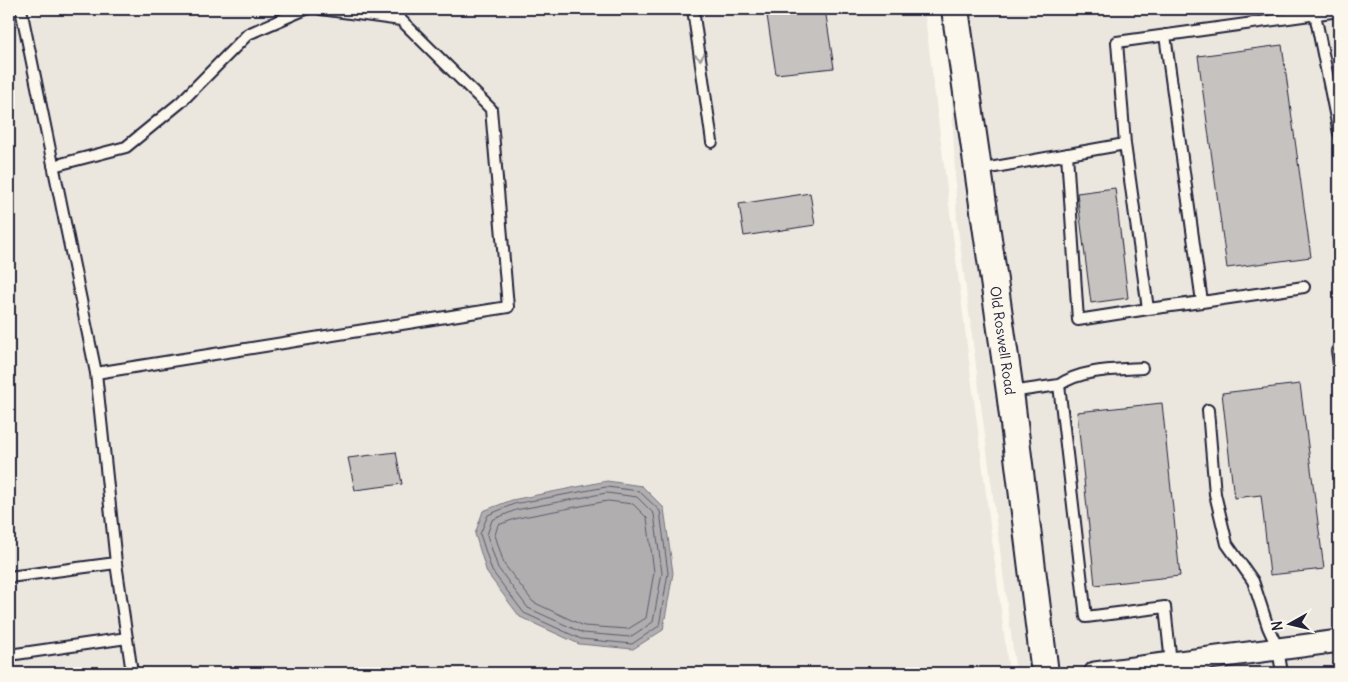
<svg xmlns="http://www.w3.org/2000/svg" width="1348" height="682" viewBox="0 0 1348 682" font-family="Delius,sans-serif">
	<rect width="100%" height="100%" fill="#fbf7ec"/>
	<filter id="ink" filterUnits="userSpaceOnUse"><feTurbulence type="fractalNoise" baseFrequency=".02" numOctaves="2"/><feDisplacementMap in="SourceGraphic" scale="10" xChannelSelector="R" yChannelSelector="G"/><feConvolveMatrix kernelMatrix="1 2 1 2 8 2 1 2 1" color-interpolation-filters="sRGB"/></filter>
	<g filter="url(#ink)">
		<path fill="#ebe7df" d="M65 9H924L1009 673H9V24Z
			M948 9H1339V673H1016L957 221Z"/>
		<path fill="#b1aeb0" stroke="#787681" d="M607 481 642 486 664 508 673 573 663 630 633 649 579 644 520 617 487 573 475 534 483 511 512 500Z"/>
		<g fill="none" stroke-linecap="round" stroke-linejoin="round">
			<path stroke="#5b5a6a" stroke-width="1" d="M607 487 639 491 660 511 668 573 659 626 632 644 581 639 524 613 492 571 480 534 488 515 514 504Z
				M607 493 637 497 654 514 662 573 653 622 630 637 583 633 528 608 498 568 487 535 492 520 516 510Z
				M608 501 633 504 647 518 654 572 646 618 628 629 584 626 533 602 504 564 495 535 498 525 518 518Z"/>
		</g>
		<path fill="#c6c2c0" stroke="#22223b" d="M766 9H825L834 68 776 74Z
			M1282 45 1311 257 1227 268 1198 56Z
			M1115 188 1128 298 1091 303 1077 193Z
			M810 193 815 225 744 236 739 204Z
			M1300 384 1324 569 1270 575 1261 495 1234 498 1222 393Z
			M1162 403 1180 576 1095 585 1077 412Z
			M396 452 402 484 355 490 348 458Z"/>
		<g fill="none" stroke-linecap="round" stroke-linejoin="round">
			<defs>
				<path id="service" d="M21 9 96 373
					M693 9 712 142
					M1315 14 1339 133
					M1125 144 1148 309 1202 302 1165 35
					M1067 154 1078 320 1148 309
					M53 166 126 147 181 102 248 34 306 9
					M978 170 1125 144 1117 42 1339 11
					M1202 302 1304 287
					M1337 351 1339 364
					M1059 385C1082 369 1115 370 1142 368
					M1010 392 1059 385 1086 617 1165 607 1171 663
					M1208 410 1215 494 1227 544 1253 581 1268 627 1278 649 1282 673
					M116 563 132 673
					M9 577 116 563 96 373 508 307 491 109 401 20 321 9
					M9 655 127 638"/>
				<path id="minor" d="M1095 673 1339 641"/>
				<g id="tertiary">
					<path id="s1" d="M955 9 1010 392 1045 673"/>
				</g>
			</defs>
			<use href="#service" stroke="#22223b" stroke-width="14"/>
			<use href="#minor" stroke="#22223b" stroke-width="25"/>
			<use href="#tertiary" stroke="#22223b" stroke-width="30"/>
			<use href="#service" stroke="#fbf7ec" stroke-width="10"/>
			<use href="#minor" stroke="#fbf7ec" stroke-width="21"/>
			<use href="#tertiary" stroke="#fbf7ec" stroke-width="26"/>
		</g>
		<defs><path id="oneway-chevron" d="M-2-3.5L2.5 0L-2 3.5" fill="none" stroke-width="1.6" stroke-linecap="round" stroke-linejoin="round" transform="scale(1.25)"/></defs>
		<use stroke="#99979c" href="#oneway-chevron" transform="translate(700 57) rotate(82)"/>
	</g>
	<g text-anchor="middle" stroke-width="4" stroke-linejoin="round" paint-order="stroke">
		<g font-size="14" fill="#22223b" stroke="#fbf7ec">
			<text dy="5" stroke="none"><textPath href="#s1" startOffset="335">Old Roswell Road</textPath></text>
		</g>
	</g>
	<rect width="1348" height="682" fill="none" stroke="#fbf7ec" stroke-width="30"/>
	<rect x="15" y="15" width="1318" height="652" fill="none" stroke="#22223b" stroke-width="2" filter="url(#ink)"/>
	<g transform="translate(1290 624) rotate(262)" stroke="#fbf7ec" stroke-width="4" paint-order="stroke">
	<path d="M0-4L9 19L0 12L-9 19Z" fill="#22223b"/>
	<text y="-8" font-size="14" font-weight="bold" text-anchor="middle" fill="#22223b">N</text>
	</g>
</svg>
